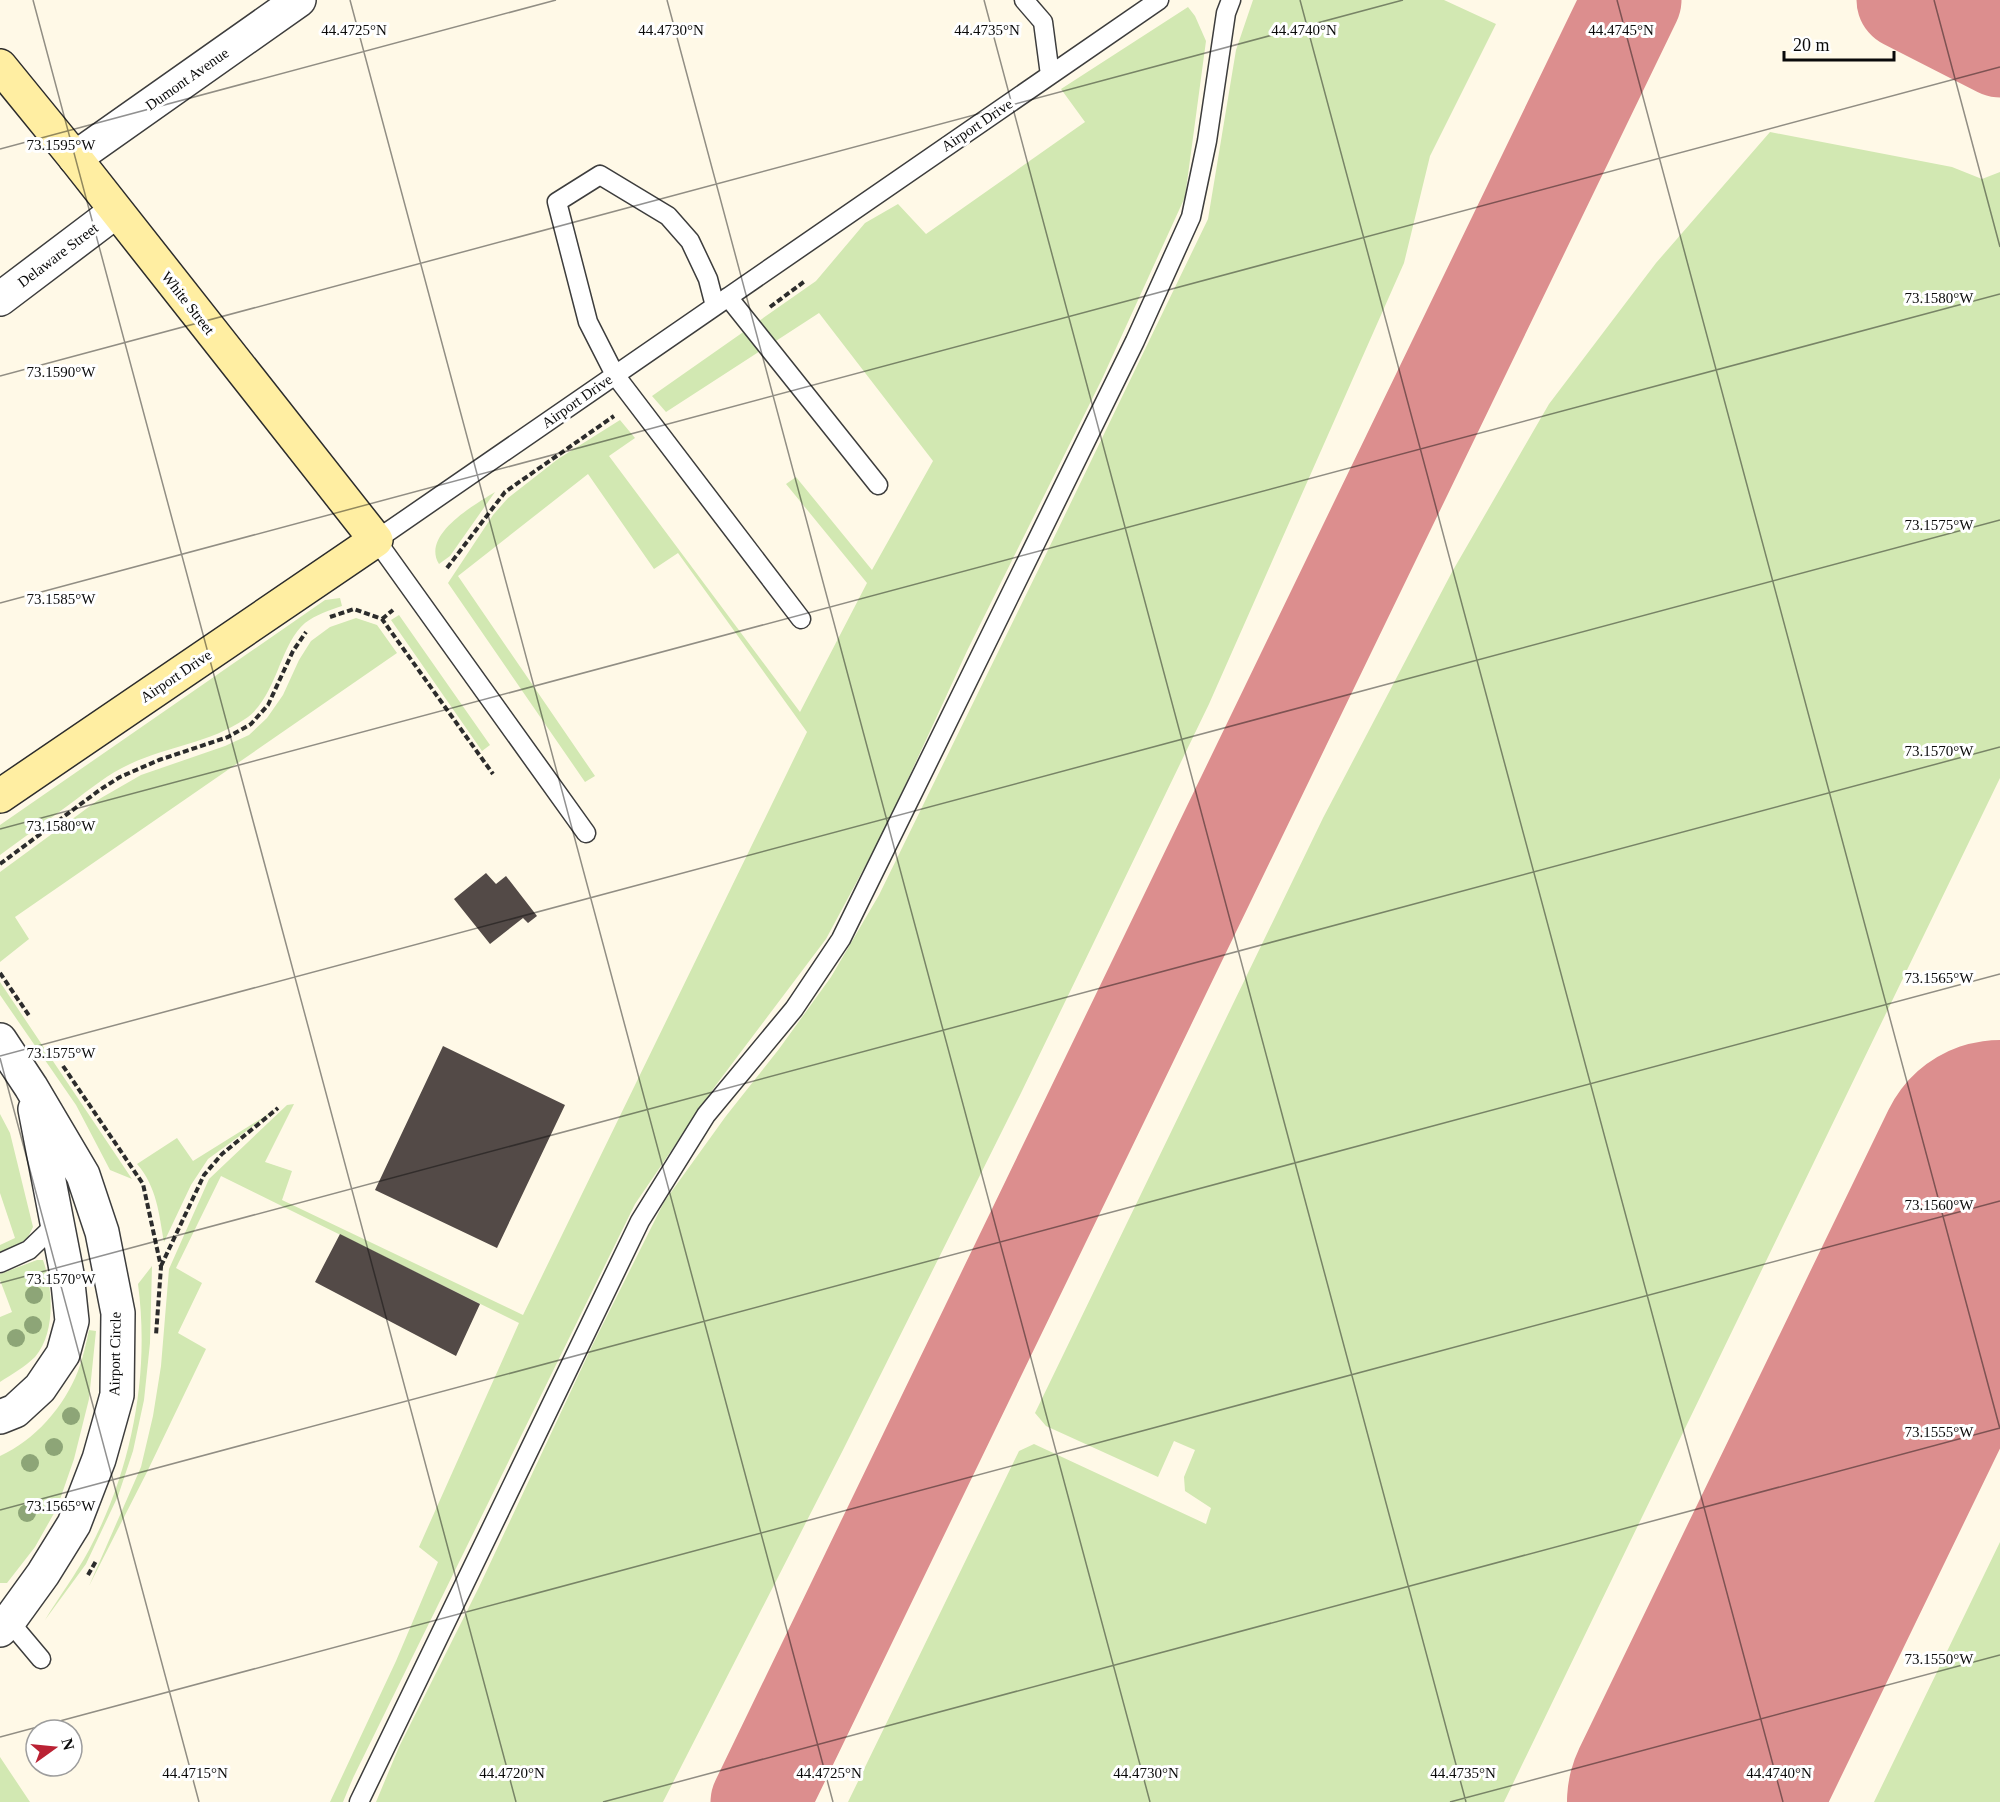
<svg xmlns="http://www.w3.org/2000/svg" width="2000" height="1802" viewBox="0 0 2000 1802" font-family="Georgia,serif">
	<rect width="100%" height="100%" fill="#fff9e7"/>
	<path fill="#d2e8b2" d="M1253 0H1444L1496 24 1430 156 1404 263 1209 704 1021 1093 843 1450 663 1802H376L399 1747 479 1587 593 1344 664 1202 726 1116 779 1049 831 977 879 895 1047 552 1208 219 1236 50Z
		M1188 7 1195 16 1206 41 1185 197 1102 379 967 651 884 831 826 939 716 1085 635 1204 353 1778 343 1802H330L396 1661 438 1562 419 1547 519 1323 221 1176 176 1268 202 1283 178 1333 206 1349 147 1472 89 1586 141 1467 153 1416 161 1366 169 1269 209 1179 287 1105 294 1104 265 1162 292 1171 282 1200 523 1315 807 732 678 553 654 569 588 474 458 576 595 776 585 782 448 583 493 515 508 498 558 459 620 420 635 438 609 456 800 712 867 583 786 484 796 477 872 570 933 461 819 313 666 412 652 396 816 281 865 223 898 204 926 234 1085 122 1061 89Z
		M1770 132 1952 167 1982 179 2000 172V778L1504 1802H848L1019 1451 1034 1444 1206 1524 1211 1508 1185 1491 1184 1477 1195 1450 1174 1441 1158 1477 1046 1426 1035 1413 1323 818 1452 572 1549 404 1656 263Z
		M495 492 450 556 439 564C421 535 474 505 495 492Z
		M340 598 342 606C330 610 315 615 305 623 279 645 277 698 245 719 210 743 168 746 130 764 108 774 90 789 70 804 47 821 23 838 0 855V825L325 600Z
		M399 615 490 745 482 751 391 620Z
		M356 618 377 625 397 653 15 917 29 939 0 962V872L101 798 141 775 225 746 249 735 267 718 283 695 299 660 311 641 330 627Z
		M0 982 132 1179 110 1170 76 1105 0 995Z
		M278 1108 208 1159 191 1185 164 1242C159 1214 157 1187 137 1164L177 1138 193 1161Z
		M0 1114 10 1133 33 1227 26 1241 0 1253V1245L15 1238 0 1193Z
		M37 1260H43C53 1288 56 1333 35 1357 25 1367 12 1374 0 1382V1317L12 1312 0 1280V1274Z
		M152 1266 150 1343 144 1400 133 1451 118 1496 86 1564 45 1620C59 1597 76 1574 89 1550 132 1469 150 1374 138 1284Z
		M89 1330 96 1331 89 1399 74 1459 57 1508 35 1547 7 1583H0V1456C35 1440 64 1407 78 1371 83 1358 86 1344 89 1330Z
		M2000 1542V1802H1874Z
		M0 1757 30 1802H0Z"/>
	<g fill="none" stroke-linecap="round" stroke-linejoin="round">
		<path stroke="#dc8e8e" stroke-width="99" d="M1906 0 2000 48
			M760 1802 1632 0"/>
		<path stroke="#dc8e8e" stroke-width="248" d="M1691 1802 2000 1164"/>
	</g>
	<path fill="#534a47" d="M486 873 496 884 506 876 537 916 528 923 523 918 490 944 454 899Z
		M443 1046 565 1105 497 1248 375 1190Z
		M340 1234 480 1304 456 1356 315 1282Z"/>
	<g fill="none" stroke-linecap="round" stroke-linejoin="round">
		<defs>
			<path id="lane" d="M1024 0 1043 22 1050 75
				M728 297 878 485
				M715 306 708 279 690 241 668 216 600 175 557 202 588 322 615 375 801 619
				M586 833 376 540 1159 0
				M0 1263 29 1250 57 1223
				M9 1621 41 1659
				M359 1802 640 1221 706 1115 794 1009 841 939 1135 341 1191 217 1207 141 1226 13 1231 0"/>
			<path id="street" d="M75 158 299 0
				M0 299 115 212
				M0 1040 31 1087 83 1175 102 1232 118 1313 117 1395 99 1459 74 1524 43 1574 9 1621 0 1630
				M0 1417 15 1411 40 1388 63 1354 72 1321 67 1274 35 1109"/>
			<path id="secondary" d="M0 66 75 158 376 540 0 796"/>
		</defs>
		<use href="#lane" stroke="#3d3d3d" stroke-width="21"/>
		<use href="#street" stroke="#3d3d3d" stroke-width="36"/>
		<use href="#secondary" stroke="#2c2c2c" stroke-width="36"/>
		<path stroke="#2c2c2c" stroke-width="4" stroke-dasharray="6 3" stroke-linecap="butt" d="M770 307 805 281
			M447 568 505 492 614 416
			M330 617 354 609 382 619 493 774
			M382 619 393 610
			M0 864 101 789 120 777 159 760 228 737 251 724 268 705 293 651 306 632
			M0 973 30 1017
			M63 1066 143 1184 161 1267 156 1335
			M161 1266 204 1175 222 1154 278 1108
			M88 1575 96 1561"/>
		<use href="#lane" stroke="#fff" stroke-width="18"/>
		<use href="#street" stroke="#fff" stroke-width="33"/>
		<use href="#secondary" stroke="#ffeea2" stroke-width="33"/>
	</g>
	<g fill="#8da577">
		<circle cx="34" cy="1295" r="9"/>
		<circle cx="33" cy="1325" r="9"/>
		<circle cx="16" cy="1338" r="9"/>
		<circle cx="71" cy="1416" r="9"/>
		<circle cx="54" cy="1447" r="9"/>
		<circle cx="30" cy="1463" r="9"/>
		<circle cx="27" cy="1513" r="9"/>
	</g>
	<path fill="none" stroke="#0a0a0a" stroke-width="1.5" stroke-opacity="0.45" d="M33 0 516 1802M350 0 833 1802M667 0 1150 1802M984 0 1466 1802M1300 0 1783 1802M1617 0 2000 1429M1934 0 2000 247M0 149 556 0M0 376 1403 0M0 603 2000 67M0 829 2000 294M0 1056 2000 520M0 1058 199 1802M0 1283 2000 747M0 1510 2000 974M0 1737 2000 1201M603 1802 2000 1428M1450 1802 2000 1655"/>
	<g text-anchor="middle" stroke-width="6" stroke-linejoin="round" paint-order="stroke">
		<g font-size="15" fill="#0a0a0a" stroke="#fff">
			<text transform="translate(187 79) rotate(-35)" y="5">Dumont Avenue</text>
			<text transform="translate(977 125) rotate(-34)" y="5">Airport Drive</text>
			<text transform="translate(58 255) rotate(-37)" y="5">Delaware Street</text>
			<text transform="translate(188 303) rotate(52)" y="5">White Street</text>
			<text transform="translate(577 401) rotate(-35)" y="5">Airport Drive</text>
			<text transform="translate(176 676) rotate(-34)" y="5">Airport Drive</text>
			<text transform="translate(115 1354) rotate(-89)" y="5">Airport Circle</text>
		</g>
	</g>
	<g font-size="15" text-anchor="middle" fill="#0a0a0a" stroke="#fff" stroke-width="6" stroke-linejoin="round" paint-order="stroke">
		<text x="354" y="35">44.4725°N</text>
		<text x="671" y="35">44.4730°N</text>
		<text x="987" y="35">44.4735°N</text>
		<text x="1304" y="35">44.4740°N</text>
		<text x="1621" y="35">44.4745°N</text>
		<text x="61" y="150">73.1595°W</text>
		<text x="1939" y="303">73.1580°W</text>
		<text x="61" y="377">73.1590°W</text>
		<text x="1939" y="530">73.1575°W</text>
		<text x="61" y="604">73.1585°W</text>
		<text x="1939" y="756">73.1570°W</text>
		<text x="61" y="831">73.1580°W</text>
		<text x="1939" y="983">73.1565°W</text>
		<text x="61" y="1058">73.1575°W</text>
		<text x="1939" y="1210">73.1560°W</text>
		<text x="61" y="1284">73.1570°W</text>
		<text x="1939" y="1437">73.1555°W</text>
		<text x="61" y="1511">73.1565°W</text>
		<text x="1939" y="1664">73.1550°W</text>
		<text x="195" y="1778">44.4715°N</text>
		<text x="512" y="1778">44.4720°N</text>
		<text x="829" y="1778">44.4725°N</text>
		<text x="1146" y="1778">44.4730°N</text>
		<text x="1463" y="1778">44.4735°N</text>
		<text x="1779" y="1778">44.4740°N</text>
	</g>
	<g transform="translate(54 1748) rotate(75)"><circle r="28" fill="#ffffff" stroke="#9d9d9d" stroke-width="1.5"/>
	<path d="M0-4.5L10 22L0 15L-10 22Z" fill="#ba2234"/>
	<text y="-9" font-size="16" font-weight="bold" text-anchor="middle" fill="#0a0a0a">N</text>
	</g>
	<path d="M1784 51v9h110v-9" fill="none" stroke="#0a0a0a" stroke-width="3"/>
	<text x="1793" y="51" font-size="18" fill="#0a0a0a" stroke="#ffffff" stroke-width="4.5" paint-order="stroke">20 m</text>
</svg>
